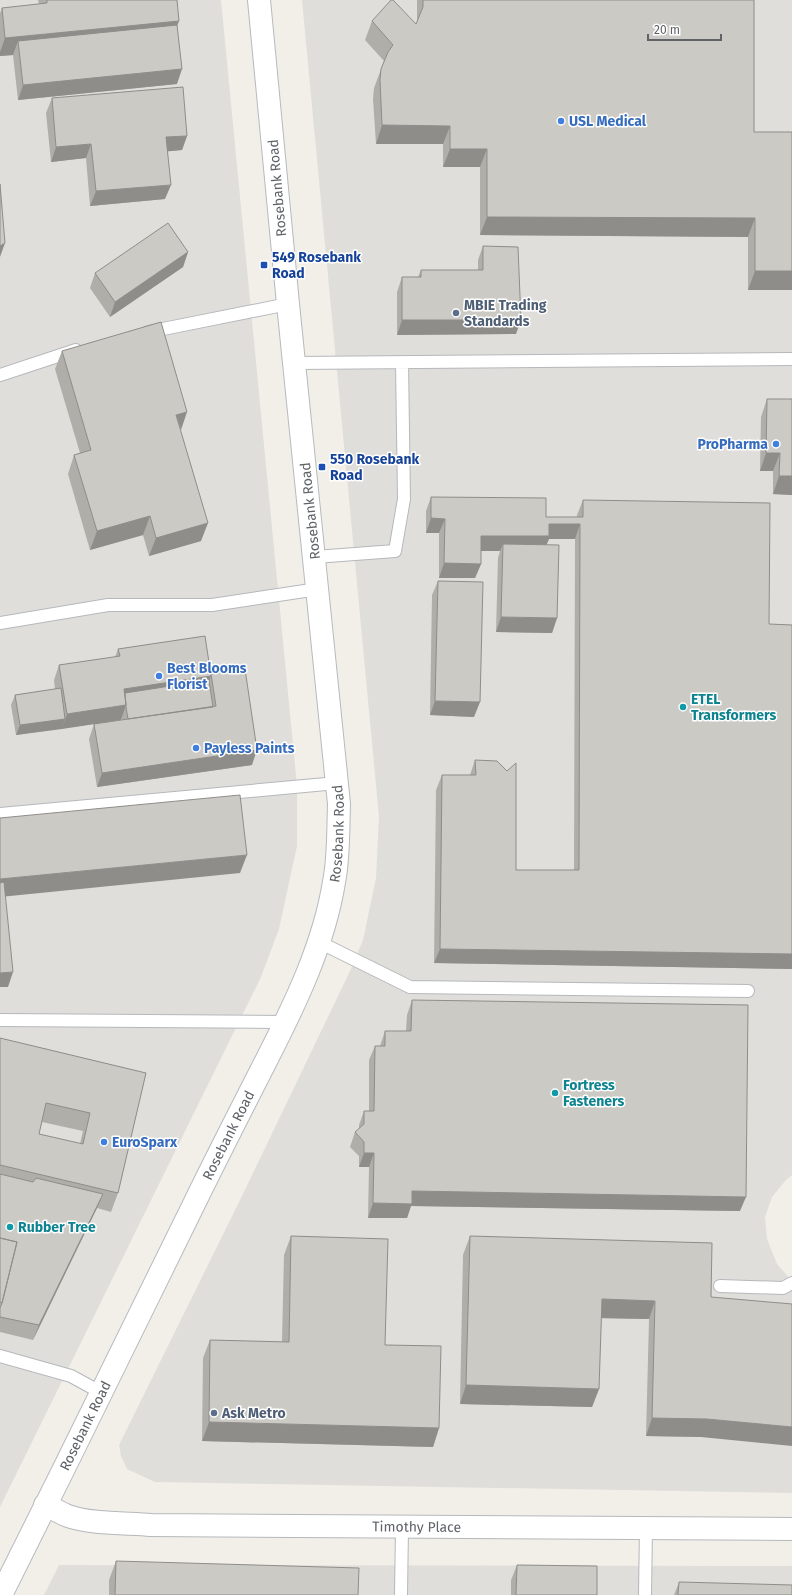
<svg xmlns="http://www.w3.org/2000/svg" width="792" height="1595" viewBox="0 0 792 1595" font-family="'Fira Sans',sans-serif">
	<rect width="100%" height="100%" fill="#f1efe8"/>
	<path fill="#e0deda" d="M0 0H221L297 786V846L279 929 261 977 0 1507Z
		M302 0H792V1175L786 1180 772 1197 765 1217 767 1239 777 1264 792 1281V1493L155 1482 127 1469 121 1456 119 1445 242 1196 350 971 363 940 376 878 379 817Z
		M59 1565 792 1566V1595H44Z"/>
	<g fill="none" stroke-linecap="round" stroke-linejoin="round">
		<defs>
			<path id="service" d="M148 332 288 304
				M295 363 792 359
				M0 375 76 350
				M315 557 395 551 404 499 402 362
				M0 623 108 605H212L318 589
				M0 814 337 783
				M319 942 410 987 748 991
				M0 1020 285 1022
				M720 1286 783 1288 792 1283
				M0 1356 71 1376 102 1393
				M401 1595 402 1527
				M645 1595 646 1528"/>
			<g id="minor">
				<path id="s1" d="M45 1505C53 1508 60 1513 68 1516 90 1524 127 1523 151 1525L792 1529"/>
			</g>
			<g id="secondary">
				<path id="s2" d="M1 1595C66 1465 130 1335 194 1204 218 1155 243 1106 268 1057 296 1002 324 944 334 882 339 857 338 830 339 804L288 304 259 0"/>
			</g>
		</defs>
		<use href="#service" stroke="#b5b8bc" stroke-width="14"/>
		<use href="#minor" stroke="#b5b8bc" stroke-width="24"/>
		<use href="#secondary" stroke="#b6babf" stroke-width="24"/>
		<use href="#service" stroke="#fff" stroke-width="12"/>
		<use href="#minor" stroke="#fff" stroke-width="22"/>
		<use href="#secondary" stroke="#fff" stroke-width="22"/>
	</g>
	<path fill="#afaea9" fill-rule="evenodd" d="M38 0H177L179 21 177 25V84L18 100 13 55 0 56V13L2 8 39 4Z
		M417 0H754V132L792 290H748V237L480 235V167H443V144H376L373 99 374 88 384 61 365 40 372 21 416 24 417 22Z
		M52 98 187 136 182 150 168 151 165 199 90 206 86 158 51 162 46 113Z
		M483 246 516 334 397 335V292L402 277H418L421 270H478V260Z
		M188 252 183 267 110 317 90 288 95 273Z
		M62 351 180 430 201 541 149 556 143 535 90 550 68 474 74 455 80 453 55 369Z
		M767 399 792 495 773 494V471H760L761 417Z
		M431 497 546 517H577V515L583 500 769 624 792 625V969L434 963 436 790 442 775H470L475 760 516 870H574L575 539H549L546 545 557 618 552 633 496 632 498 558 500 551H481V564L475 578H439V533H426V511Z
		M438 581 474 717 430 715 432 595Z
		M118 649 211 675 252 765 97 787 89 739 94 724 122 720V717L121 720 16 735 11 705 15 695 55 689 54 680 59 665 115 657Z
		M412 1000 740 1211 411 1206 407 1218H368L369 1167H359V1156L350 1147 355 1132 359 1129V1125L364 1111H369V1060L375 1046H380L385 1031H406L407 1015Z
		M0 1038 146 1073 118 1193 111 1212 97 1208 33 1340 0 1332ZM42 1122 83 1131 80 1144 39 1134Z
		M291 1236 385 1345 439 1428 433 1447 202 1441 203 1358 210 1340 282 1342 284 1255Z
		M470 1236 712 1243 701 1437 646 1436 649 1319 601 1318 599 1389 592 1407 460 1404 463 1255Z
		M116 1561 358 1595H109V1580Z
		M517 1565 597 1595H511V1580Z
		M679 1582 792 1595H674Z"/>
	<path fill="#8f8d8a" d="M179 21 172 39 18 41 13 55 0 56V52L5 38Z
		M182 69 177 84 18 100 23 85Z
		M382 125 450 126 443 144H376Z
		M187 136 182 150 161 152 166 137Z
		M91 144 86 158 51 162 56 147Z
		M450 149H487L480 167H443Z
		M171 185 165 199 90 206 96 191Z
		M487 217 755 218 748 237 480 235Z
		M5 243 0 257V246Z
		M188 252 183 267 110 317 115 302Z
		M755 271H792V290H748Z
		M402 320H521L516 334 397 335Z
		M187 412 181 430 176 415Z
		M766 453H780L773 471H760Z
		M779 476H792V495L773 494Z
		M150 516 143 535 90 550 97 531Z
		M431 518 445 519 439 533H426Z
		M208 523 201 541 149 556 156 538Z
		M549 524H580L575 539H549L544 551 503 544 500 551H476L481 536Z
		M444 563 481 564 475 578H439Z
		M501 617 557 618 552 633 496 632Z
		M211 676 206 691 124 693V689Z
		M435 701 480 702 474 717 430 715Z
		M126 705 121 720 62 729 67 714Z
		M65 719 62 729 16 735 20 725Z
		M257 750 252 765 97 787 102 773Z
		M247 855 240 873 0 897V879Z
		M440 949 792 954V969L434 963Z
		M13 972 8 987H0V973Z
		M364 1153H374L369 1167H359Z
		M412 1191 746 1197 740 1211 411 1206 407 1218H368L373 1203Z
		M103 1194 97 1208 33 1340 39 1325Z
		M602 1299 655 1301 649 1319 595 1318Z
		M466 1385 599 1389 592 1407 460 1404Z
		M652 1418 707 1419 792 1427V1446L701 1437 646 1436Z
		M209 1422 439 1428 433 1447 202 1441Z"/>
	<path fill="#cccac5" stroke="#8f8d8a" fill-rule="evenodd" d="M47 0H177L179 21 5 38 2 8 47 3Z
		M391 0H393L416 24 423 7V0H754V132H792V271H755V218L487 217V149H450V126L382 125 380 80 381 69 388 52 393 45 372 21Z
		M177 25 182 69 23 85 18 41Z
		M183 87 187 136 166 137 171 185 96 191 91 144 56 147 52 98Z
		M0 184 5 243 0 246Z
		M168 223 188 252 115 302 95 273Z
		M483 246 518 247 521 320H402V277H421V270H483Z
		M161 322 187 412 176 415 208 523 156 538 150 516 97 531 74 455 91 450 62 351Z
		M767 399H792V476H779L780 453H766Z
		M431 497 546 498V517H583V500L770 503 769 624 792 625V954L440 949 442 775H476L475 760 497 761 507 771 516 763V870H579L580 524H549V536H481V564L444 563 445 519 431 518Z
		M503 544 559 545 557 618 501 617Z
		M438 581 483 582 480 702 435 701Z
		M205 636 211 676 124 689 126 705 67 714 59 665 120 656 118 649Z
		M245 669 257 750 102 773 94 724 216 706 211 674Z
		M209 680 213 707 128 719 126 707V705L125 693Z
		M61 688 65 719 20 725 15 695Z
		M240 795 247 855 0 879V818Z
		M4 882 13 972 0 973V883Z
		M412 1000 748 1005 746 1197 412 1191V1204L373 1203 374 1153H364V1142L355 1132 364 1124V1111H374L375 1046H385V1031H411Z
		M0 1038 146 1073 118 1193 0 1165ZM46 1103 90 1113 83 1144 39 1134Z
		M0 1174 33 1182 36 1178 103 1194 39 1325 0 1317V1308L2 1303 17 1242 0 1238Z
		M291 1236 388 1239 385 1345 441 1346 439 1428 209 1422 210 1340 289 1342Z
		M470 1236 712 1243 711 1297 792 1304V1427L707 1419 652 1418 655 1301 602 1299 599 1389 466 1385Z
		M0 1238 17 1242 2 1303 0 1302Z
		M116 1561 359 1568 358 1595H115Z
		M517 1565 597 1566V1595H516Z
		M679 1582 792 1585V1595H678Z"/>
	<g fill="#3f7fe0" stroke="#fff" stroke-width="1.5">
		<circle cx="561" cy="121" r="4"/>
		<circle cx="776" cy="444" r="4"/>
		<circle cx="159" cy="676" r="4"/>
		<circle cx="196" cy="748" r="4"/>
		<circle cx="104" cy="1142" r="4"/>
	</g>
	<g fill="#1a4fb4" stroke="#fff" stroke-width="1.5">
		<rect x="260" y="261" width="8" height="8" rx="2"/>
		<rect x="318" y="463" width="8" height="8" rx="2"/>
	</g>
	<g fill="#5c6f8a" stroke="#fff" stroke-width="1.5">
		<circle cx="456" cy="313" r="4"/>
		<circle cx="214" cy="1413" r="4"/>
	</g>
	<g fill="#0f9aa8" stroke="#fff" stroke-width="1.5">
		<circle cx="683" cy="707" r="4"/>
		<circle cx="555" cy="1093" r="4"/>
		<circle cx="10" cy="1227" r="4"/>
	</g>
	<g text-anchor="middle" stroke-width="3" stroke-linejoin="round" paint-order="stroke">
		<g font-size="14" font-weight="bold" fill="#366cbe" stroke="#fff" text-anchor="start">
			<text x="569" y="126">USL Medical</text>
			<text x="768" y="449" text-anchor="end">ProPharma</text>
			<text x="167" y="673">Best Blooms<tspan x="167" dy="16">Florist</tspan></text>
			<text x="204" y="753">Payless Paints</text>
			<text x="112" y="1147">EuroSparx</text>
		</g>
		<g font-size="14" fill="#5f6368" stroke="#fff">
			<text transform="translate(277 188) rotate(-95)" y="5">Rosebank Road</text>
			<text transform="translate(310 511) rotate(-96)" y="5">Rosebank Road</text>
			<text dy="5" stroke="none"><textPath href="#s2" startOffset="837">Rosebank Road</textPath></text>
			<text dy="5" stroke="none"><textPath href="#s2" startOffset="513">Rosebank Road</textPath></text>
			<text dy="5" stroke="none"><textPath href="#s2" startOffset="189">Rosebank Road</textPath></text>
			<text dy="5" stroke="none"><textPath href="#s1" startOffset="375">Timothy Place</textPath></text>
		</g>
		<g font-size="14" font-weight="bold" fill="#164399" stroke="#fff" text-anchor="start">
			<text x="272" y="262">549 Rosebank<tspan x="272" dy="16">Road</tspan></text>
			<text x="330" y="464">550 Rosebank<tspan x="330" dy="16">Road</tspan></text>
		</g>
		<g font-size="14" font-weight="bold" fill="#4e5e75" stroke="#fff" text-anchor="start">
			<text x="464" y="310">MBIE Trading<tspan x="464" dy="16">Standards</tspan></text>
			<text x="222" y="1418">Ask Metro</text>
		</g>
		<g font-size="14" font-weight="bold" fill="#0d838f" stroke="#fff" text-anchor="start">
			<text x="691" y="704">ETEL<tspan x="691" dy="16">Transformers</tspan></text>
			<text x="563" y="1090">Fortress<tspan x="563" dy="16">Fasteners</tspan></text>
			<text x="18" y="1232">Rubber Tree</text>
		</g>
	</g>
	<path d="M648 34v6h73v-6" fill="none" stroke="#5f6368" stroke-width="2"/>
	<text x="654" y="34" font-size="12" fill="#5f6368" stroke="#ffffff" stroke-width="3" paint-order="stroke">20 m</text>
</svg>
